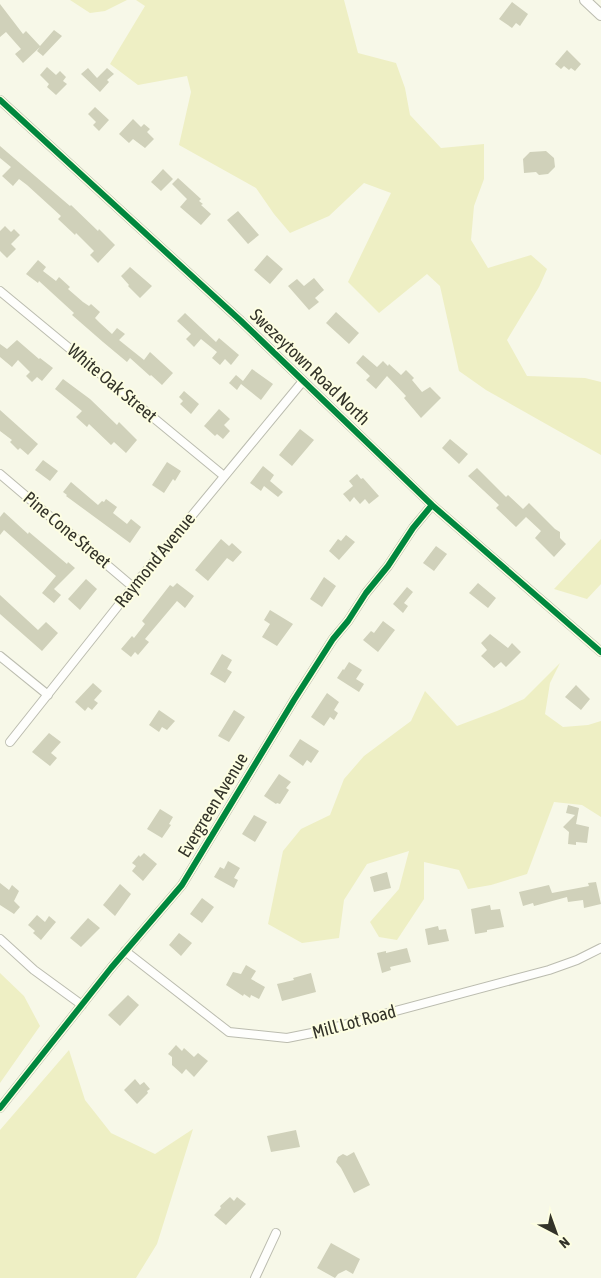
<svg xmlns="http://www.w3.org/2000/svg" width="601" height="1278" viewBox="0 0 601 1278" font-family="'Asap Condensed',sans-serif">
	<rect width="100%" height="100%" fill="#f7f8e8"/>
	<path fill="#eeefc4" d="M70 0H127L105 11 90 13Z
		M136 0H344L358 53 396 63 405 88 410 115 441 148 484 144V179L474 206 471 240 488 268 531 255 547 269 539 287 507 340 527 376 585 378 601 382V455L486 390 459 371 440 286 427 274 379 313 348 282 391 193 364 183 329 216 290 233 274 214 256 188 179 145 191 92 187 76 138 85 110 64 145 6Z
		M601 539V584L587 599 554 589Z
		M560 663 550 683 545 714 563 727 588 725 601 721V817L582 805 554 802 527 874 491 885 468 889 459 870 424 862V899L397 940 379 937 370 922 399 889 409 851 367 864 344 900 339 938 302 943 268 924 283 851 301 829 330 815 344 779 364 756 411 721 425 691 457 726 497 711 524 699Z
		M0 973 24 996 40 1026 0 1083Z
		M69 1050 85 1100 111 1133 155 1154 193 1129 157 1244 136 1278H0V1130Z"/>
	<path fill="#d0d1ba" d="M512 2 528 14 520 26 516 23 512 28 499 19Z
		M0 4 23 34 26 31 40 46 54 30 62 36 43 56 37 51 40 47 23 63 15 54 21 49 6 32 0 37Z
		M567 50 581 64 575 71 571 68 569 70 564 66 561 69 555 64Z
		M47 67 56 75 60 71 66 77 63 81 67 84 56 95 47 87 49 84 40 75Z
		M88 68 97 78 107 68 114 74 107 80 109 82 100 92 81 74Z
		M95 107 109 120 99 131 93 125 96 122 88 114Z
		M133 119 141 127 144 124 150 129 147 132 154 139 145 148 133 139 129 143 119 134Z
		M0 146 70 206 71 205 98 231 99 229 115 245 98 263 90 255 94 251 76 233 75 235 58 219 61 216 27 185 19 179 13 186 2 176 11 167 0 158Z
		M546 151 554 158 555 167 548 174 539 175 536 172 524 173 523 159 530 152Z
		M163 169 173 179 161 191 151 182Z
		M178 178 201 199 199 201 203 204 201 205 211 214 201 225 180 207 187 199 172 184Z
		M238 211 259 235 248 244 227 220Z
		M5 226 11 232 14 229 20 235 11 244 16 249 7 258 0 251V231Z
		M267 255 283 269 270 284 254 270Z
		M38 260 46 267 43 271 56 281 59 277 70 287 68 289 83 302 89 306 91 304 100 312 95 318 100 323 112 334 117 328 125 334 119 340 144 360 150 352 173 373 162 385 151 375 150 376 130 358 127 362 103 342 72 315 74 313 39 281 38 283 26 274Z
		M130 267 152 286 140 298 128 286 129 285 121 276Z
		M314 278 324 290 315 298 319 302 309 310 288 286 297 279 304 286Z
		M336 312 359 333 349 344 326 323Z
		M185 313 216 342 219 338 239 355 231 365 225 359 220 365 212 358 217 352 201 339 194 347 186 339 191 334 177 321Z
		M17 340 39 359 40 358 53 368 42 381 37 377 32 382 26 376 30 372 18 360 12 367 0 357V344L7 349Z
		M363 355 377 367 383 361 388 366 389 364 401 375 406 370 414 378 412 380 422 392 430 387 441 398 421 418 404 398 406 396 387 376 376 389 366 380 370 376 356 363Z
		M252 369 273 384 261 400 241 384 237 390 229 383 236 375 243 381Z
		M63 379 90 399 117 425 119 422 137 440 126 453 114 442 111 445 89 424 87 427 76 417 82 411 55 389Z
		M184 391 199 404 191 414 180 404 183 401 179 397Z
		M219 409 230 419 224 425 230 431 223 439 217 434 215 436 204 426Z
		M0 410 38 444 28 455 20 448 18 450 10 442 12 440 0 431Z
		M300 429 314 440 292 466 279 455Z
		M450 439 468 454 459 464 442 448Z
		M43 460 58 471 50 481 35 470Z
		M167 462 181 471 175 481 173 479 164 493 152 485Z
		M263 466 274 475 270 481 283 492 278 497 264 486 261 491 250 483Z
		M477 468 506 497 508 495 523 509 529 503 555 529 560 532V538L566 544 554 557 535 538 541 531 526 517 516 527 496 508 499 505 468 476Z
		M357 474 361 479 363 478 379 496 369 504 365 499 360 504 354 497 350 502 343 494 353 486 349 481Z
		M71 482 98 505 102 501 104 502 106 499 117 507 113 513 127 524 131 519 141 527 130 543 66 496 67 495 63 492Z
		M4 512 28 534 29 532 67 564 68 562 75 568 54 589 61 595 54 603 42 593 56 576 4 530 0 535V517Z
		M346 535 355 542 339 560 329 551 338 539 341 541Z
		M221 539 229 546 232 543 242 552 233 562 227 558 208 581 195 570Z
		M436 546 447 554 434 571 423 563Z
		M324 577 336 586 322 607 310 599Z
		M86 579 97 589 80 610 68 599Z
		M177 583 194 596 185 608 177 601 145 639 149 642 138 655 135 652 131 657 121 649 132 636 134 638 145 624 142 621 170 585 173 587Z
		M478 583 496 598 488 608 469 593Z
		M407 587 413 592 404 603 408 606 403 613 393 604Z
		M0 595 38 630 46 622 58 633 42 651 0 614Z
		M270 610 293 624 277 646 262 637 270 624 264 620Z
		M383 621 395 630 378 652 363 640 371 631 374 633Z
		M490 634 508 648 512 643 521 652 506 667 501 662 494 668 481 656 487 650 481 643Z
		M222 654 232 660 227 669 232 672 225 683 210 674Z
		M349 662 362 670 356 679 364 684 359 692 337 678 343 669 344 670Z
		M93 683 102 691 94 700 98 703 92 710 88 707 85 711 75 702Z
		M576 685 590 699 581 710 565 697Z
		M327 693 339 702 334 710 338 713 334 720 330 717 324 726 311 717Z
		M159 710 175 721 167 730 162 727 159 732 149 725Z
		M234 710 245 717 229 742 218 736Z
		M49 733 61 742 51 753 57 758 50 766 32 752Z
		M300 739 319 751 311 763 307 760 303 766 289 756Z
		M279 774 291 782 286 788 289 790 280 804 277 803 276 804 264 796Z
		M568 805 579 808 576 824 589 827 587 843 576 842V845L568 844 569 832 563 827 575 815 566 813Z
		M160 809 173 817 169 824 171 825 162 838 147 829Z
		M254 815 267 822 255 842 242 834Z
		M144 853 157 864 143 881 132 871 136 866 132 863 139 855 140 857Z
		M228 861 240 868 234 878 238 880 234 888 214 877 220 867 224 869Z
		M387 872 391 888 374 892 370 877Z
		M596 882 601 904 584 908 583 900 568 902 567 897 534 906 533 903 523 906 519 892 549 885 552 893 589 886 588 883Z
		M0 883 9 890 12 885 19 891 14 901 20 907 14 914 0 905Z
		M120 884 131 894 115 916 103 905Z
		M202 898 214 907 202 923 190 914Z
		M490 905 491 910 500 909 504 927 487 930V932L475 934 471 909Z
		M37 915 45 922 49 916 56 922 41 940 33 933 35 931 28 925Z
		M88 918 100 928 81 947 70 938Z
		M438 926 439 930 446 929 449 941 428 945 425 929Z
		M179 933 192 943 181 956 169 945Z
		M407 948 411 962 390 967 391 970 382 973 377 953 386 951V953Z
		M246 965 256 971 251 979 265 987 259 999 251 995 250 998 244 994 243 996 226 985 233 972 241 974Z
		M311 973 316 992 282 1001 277 984 294 980 293 978Z
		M128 995 139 1005 120 1026 108 1015Z
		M176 1045 182 1051 184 1048 194 1057 198 1053 208 1061 194 1077 186 1069 182 1074 172 1065V1057L168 1054Z
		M135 1079 140 1085 144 1082 150 1089 147 1091 148 1093 137 1104 124 1090Z
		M296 1130 300 1147 271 1152 267 1136Z
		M354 1152 370 1185 354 1193 341 1168 336 1162 338 1157 343 1154 347 1156Z
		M230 1197 234 1201 237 1197 246 1204 226 1225 214 1215 221 1208 220 1206Z
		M331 1243 360 1259 353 1274 346 1270 338 1274 335 1278 317 1268Z"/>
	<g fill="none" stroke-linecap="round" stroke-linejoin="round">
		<defs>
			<path id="minor" d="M0 100 241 321 432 505 601 652
				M0 291 224 476
				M0 474 133 587
				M0 656 48 695
				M10 742 133 587 303 381
				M0 939 34 970 82 1005
				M125 951 229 1032 287 1038 317 1032 549 970 577 960 601 948
				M0 1108 111 968 182 885 294 700 333 639 348 621 366 593 388 566 413 528 432 505
				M255 1278 276 1233"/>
			<path id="tertiary" d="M585 0 601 15"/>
		</defs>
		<use href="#minor" stroke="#bbbcaf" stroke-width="10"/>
		<use href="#tertiary" stroke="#bbbcaf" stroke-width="12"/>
		<use href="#minor" stroke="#fefefc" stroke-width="8"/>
		<use href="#tertiary" stroke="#fefefc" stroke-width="10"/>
		<defs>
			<path id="cycleway" d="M0 100 241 321 432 505 601 652
				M0 1108 111 968 182 885 294 700 333 639 348 621 366 593 388 566 413 528 432 505"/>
		</defs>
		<use href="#cycleway" stroke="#fdfee2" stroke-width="9"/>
		<use href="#cycleway" stroke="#00873e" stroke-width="6"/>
	</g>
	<g text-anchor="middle" stroke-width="4" stroke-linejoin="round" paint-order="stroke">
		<g font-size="18" fill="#333329" stroke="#fdfee2">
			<text transform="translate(310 367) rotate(44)" y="6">Swezeytown Road North</text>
			<text transform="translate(112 383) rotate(40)" y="6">White Oak Street</text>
			<text transform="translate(67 530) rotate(40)" y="6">Pine Cone Street</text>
			<text transform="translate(155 560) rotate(-51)" y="6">Raymond Avenue</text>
			<text transform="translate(213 805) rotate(-59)" y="6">Evergreen Avenue</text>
			<text transform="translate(354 1022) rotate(-15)" y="6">Mill Lot Road</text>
		</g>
	</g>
	<g transform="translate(556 1233) rotate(139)" stroke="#fdfee2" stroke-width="4" paint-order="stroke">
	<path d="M0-4L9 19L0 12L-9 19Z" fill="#333329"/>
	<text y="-8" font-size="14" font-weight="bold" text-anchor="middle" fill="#333329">N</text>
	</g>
</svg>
